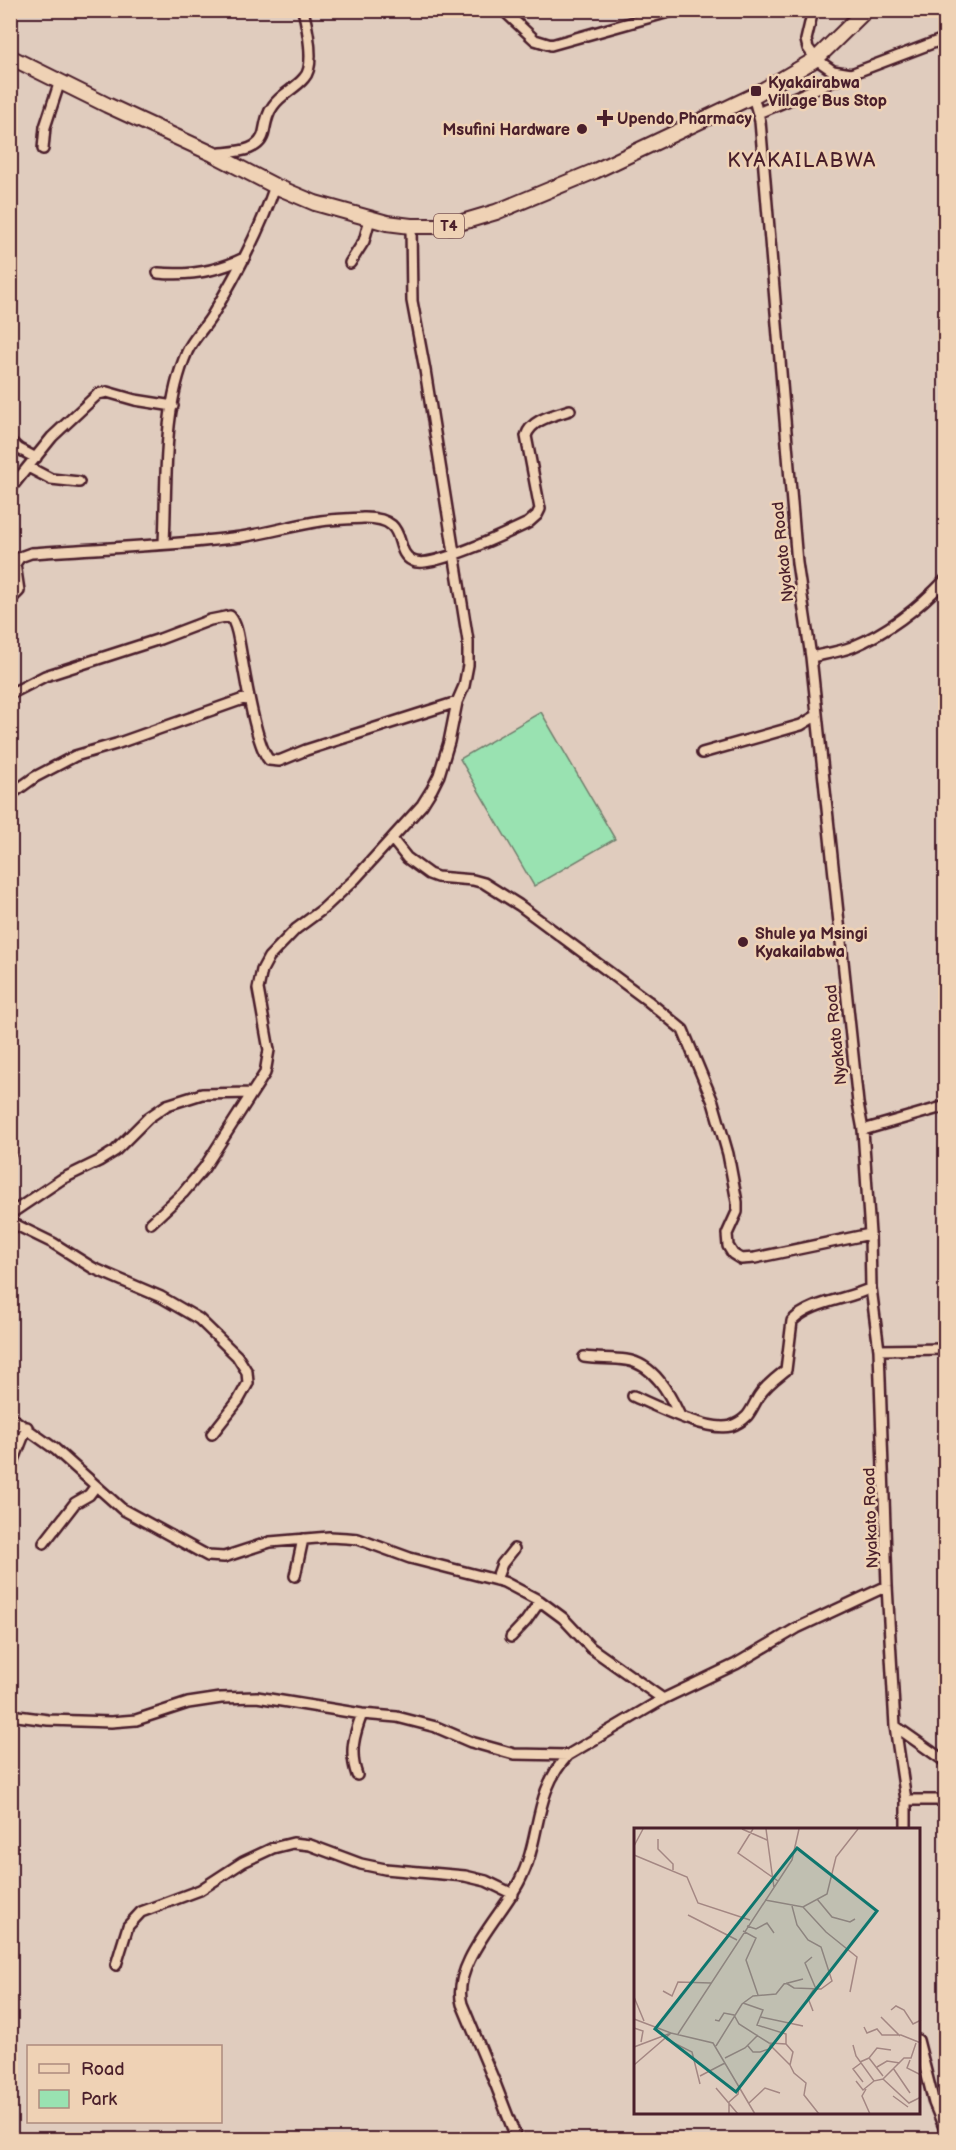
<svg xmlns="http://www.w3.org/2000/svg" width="956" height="2150" viewBox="0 0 956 2150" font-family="'Balsamiq Sans',sans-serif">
	<rect width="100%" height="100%" fill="#e0ccbe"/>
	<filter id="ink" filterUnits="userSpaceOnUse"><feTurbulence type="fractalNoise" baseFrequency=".0167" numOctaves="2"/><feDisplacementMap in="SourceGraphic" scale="12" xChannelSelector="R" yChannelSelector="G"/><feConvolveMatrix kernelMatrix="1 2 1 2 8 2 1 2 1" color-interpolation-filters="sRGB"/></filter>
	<g filter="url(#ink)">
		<path fill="#99e2b1" stroke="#72806e" stroke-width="1.5" d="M541 712 615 839 534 886 460 759Z"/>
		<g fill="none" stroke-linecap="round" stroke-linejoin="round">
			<defs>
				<path id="minor" d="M503 10 535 40 551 45 676 10
					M813 10 806 40 808 48 816 59 833 71 851 74 946 38
					M753 96 760 121 797 563 811 657 858 1103 863 1130 870 1234 871 1288 879 1350 887 1586 895 1726 906 1800V1829
					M758 113 848 75
					M43 149 45 127 60 81
					M213 154C231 151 260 154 264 132 266 122 267 114 273 106 281 94 295 89 304 78 316 66 307 26 303 10
					M350 263 364 241 370 219
					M158 273C189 276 216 272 244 258
					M10 441 19 449 36 458
					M28 467 51 479 79 482
					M10 489 52 437 98 394 107 392 135 400 173 406
					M164 543C167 482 162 409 187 352 193 338 205 328 213 314 237 273 260 231 275 186
					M10 600 19 591 15 564 20 557 31 553C100 548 171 546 241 537 268 533 294 525 321 521 335 519 349 519 363 518 412 517 391 551 413 561 430 570 509 532 528 523L537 515 540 509 526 436C531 419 555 415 570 410
					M811 657C824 654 839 652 852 647 888 632 919 608 946 579
					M10 694 45 676 160 639 210 620 230 616C237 624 238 637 240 647 244 670 255 744 269 760L279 761 306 750 457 702
					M702 753 801 725 816 716
					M10 795 35 777 75 756 116 744 249 697
					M392 839 407 858 429 874 437 877 473 880 484 883 519 905 648 1001 683 1030 713 1102 728 1154 737 1202V1212L727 1234 728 1246 733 1254 741 1259 755 1258 870 1234
					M10 1130V1154
					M863 1130 946 1106
					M10 1214 62 1179 99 1161 115 1151 148 1118 167 1105 202 1094 251 1093
					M10 1222 53 1243 93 1268 161 1297 199 1319 237 1356 247 1372 248 1383 238 1401 212 1434
					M151 1223 183 1193 204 1168 265 1073 269 1050 258 989 262 970 269 957 296 929 323 909 355 879 422 805 432 789 439 775 449 742 457 702 464 686 468 665V641L425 370 412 301 411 226
					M879 1350 946 1349
					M584 1357C598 1359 612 1358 626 1360 654 1364 669 1393 680 1416
					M633 1396C656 1406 707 1432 731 1426 737 1424 743 1420 747 1416 752 1410 755 1402 759 1396 766 1385 776 1378 786 1370L792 1321C812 1301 847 1300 871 1288
					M10 1417 55 1449 122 1509 208 1556 224 1557 270 1542 329 1537 347 1538 358 1539 410 1558 504 1582 540 1601 563 1618 591 1648 663 1699
					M10 1470 27 1427
					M44 1543 75 1503 89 1495 95 1487
					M295 1576 303 1539
					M496 1580 502 1564 514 1549
					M511 1637 526 1621 540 1601
					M10 1715 48 1720 111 1722 136 1720 188 1703 221 1698 257 1697 362 1714 397 1717 436 1727 471 1742 514 1754 568 1755
					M895 1726 946 1762
					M357 1775C349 1753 354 1735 362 1714
					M906 1800H946
					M116 1965 128 1926 141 1912 200 1890 243 1862 273 1848 293 1843 310 1845 361 1864 385 1869 465 1876 486 1881 513 1894
					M918 2040 934 2103 946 2132
					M517 2140 495 2083 462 2004C451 1965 502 1915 519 1882 542 1839 532 1794 568 1755L663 1699 736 1664 797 1628 887 1586"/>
				<path id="highway" d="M10 57 107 105 213 154 275 186 315 203 387 223 411 226H449L496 212 595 171 753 96 816 59 866 10"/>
			</defs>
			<use href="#minor" stroke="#4a1f2b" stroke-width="14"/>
			<use href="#highway" stroke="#4a1f2b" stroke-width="18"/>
			<use href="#minor" stroke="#efd2b5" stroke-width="9"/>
			<use href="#highway" stroke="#efd2b5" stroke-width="14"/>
		</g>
	</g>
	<g fill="#4a1f2b" stroke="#efd2b5" stroke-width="2">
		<rect x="750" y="85" width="12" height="12" rx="3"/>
		<path d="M602 109h6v6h6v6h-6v6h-6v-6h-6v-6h6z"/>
		<circle cx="582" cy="129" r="6"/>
		<circle cx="743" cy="942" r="6"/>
	</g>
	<g text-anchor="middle" stroke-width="5" stroke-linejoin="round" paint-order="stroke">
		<rect fill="#efd2b5" stroke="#7c5554" stroke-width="1.5" x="434" y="214" width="30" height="24" rx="4.5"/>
		<g font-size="15" font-weight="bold" fill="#4a1f2b">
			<text x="449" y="231">T4</text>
		</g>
		<g font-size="16" font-weight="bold" fill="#4a1f2b" stroke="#efd2b5" text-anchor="start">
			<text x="768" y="88">Kyakairabwa<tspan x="768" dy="18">Village Bus Stop</tspan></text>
			<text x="617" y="124">Upendo Pharmacy</text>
			<text x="570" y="135" text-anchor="end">Msufini Hardware</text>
			<text x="755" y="939">Shule ya Msingi<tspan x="755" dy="18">Kyakailabwa</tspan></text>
		</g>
		<g font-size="16" fill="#4a1f2b" stroke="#efd2b5">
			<text transform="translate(782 552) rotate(-96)" y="6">Nyakato Road</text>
			<text transform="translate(835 1035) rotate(-96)" y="6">Nyakato Road</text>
			<text transform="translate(870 1518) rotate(-92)" y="6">Nyakato Road</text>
		</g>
		<g font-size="20" letter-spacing="1.5" fill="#4a1f2b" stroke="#efd2b5">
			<text x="802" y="167">KYAKAILABWA</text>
		</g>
	</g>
	<g transform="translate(634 1828)">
		<rect width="286" height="286" fill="#e0ccbe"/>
		<path fill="none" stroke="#a48783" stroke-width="1.5" d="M108 1 133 12M119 1 104 25 144 53M132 1 140 60M24 11V21L39 36V42M0 18 9 1M0 27 53 49 64 75 116 92M183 71 198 89 216 94 221 91M131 72 169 79 193 66 202 29 224 1M169 79 192 104 223 129 216 164M54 87 103 112M113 98 122 101 133 95 140 105M109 103 122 110 112 132 124 167M178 129 171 135 182 161M152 155 160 160 187 161 198 153 187 119 174 112 163 97 158 78M29 163 38 168 44 154 77 155M0 169 10 193M109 175 129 182 123 197 152 206V216M257 182 262 178 270 182 279 196 287 192M179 183 174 170 180 161M127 189 169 198M247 189 266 208M0 191 37 205 0 237M81 192 85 193 90 185 100 187 105 196 135 215 152 216 159 224 156 237 160 245 172 255 170 267 185 286M230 199 233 205 243 201 248 207H267L287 215M0 200 9 203 7 214M44 206 158 32 165 1M32 211 58 224 66 256M219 217 222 228 240 253 249 251 275 275 287 269M82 218 108 176 119 168 142 166 150 156 169 151M114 218 119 224H126L135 221 137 215M137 218 156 237M0 219 37 205 79 215 121 286M91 230 111 220 124 207M235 230 243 220 257 222M276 232 273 240 287 247M226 234 235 230 249 248M227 235 219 241 229 254M243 239 253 233 266 235M259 240 276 265M66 248 91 235M249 251 270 230H277L282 215M222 253 229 262 240 253M82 260 104 286M232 261 228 268 236 286M259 268 274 279M115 275 131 260 146 265M95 286V274L104 266 105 259"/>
		<path fill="#0f766e" fill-opacity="0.15" stroke="#0f766e" stroke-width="3" d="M163 20 243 83 102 264 21 201Z"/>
		<rect width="286" height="286" fill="none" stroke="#4a1f2b" stroke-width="3"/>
	</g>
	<rect width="956" height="2150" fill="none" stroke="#efd2b5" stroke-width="36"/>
	<rect x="18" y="18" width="920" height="2114" fill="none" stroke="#4a1f2b" stroke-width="2" filter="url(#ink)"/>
	<rect x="27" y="2045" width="195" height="78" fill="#efd2b5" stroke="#ad8a7e" stroke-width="1.5"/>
	<rect x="39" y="2064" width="30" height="9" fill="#efd2b5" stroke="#ad8a7e" stroke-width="1.5"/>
	<text x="81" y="2075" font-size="18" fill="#4a1f2b">Road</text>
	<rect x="39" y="2090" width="30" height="18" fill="#99e2b1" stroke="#ad8a7e" stroke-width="1.5"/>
	<text x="81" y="2105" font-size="18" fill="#4a1f2b">Park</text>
</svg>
